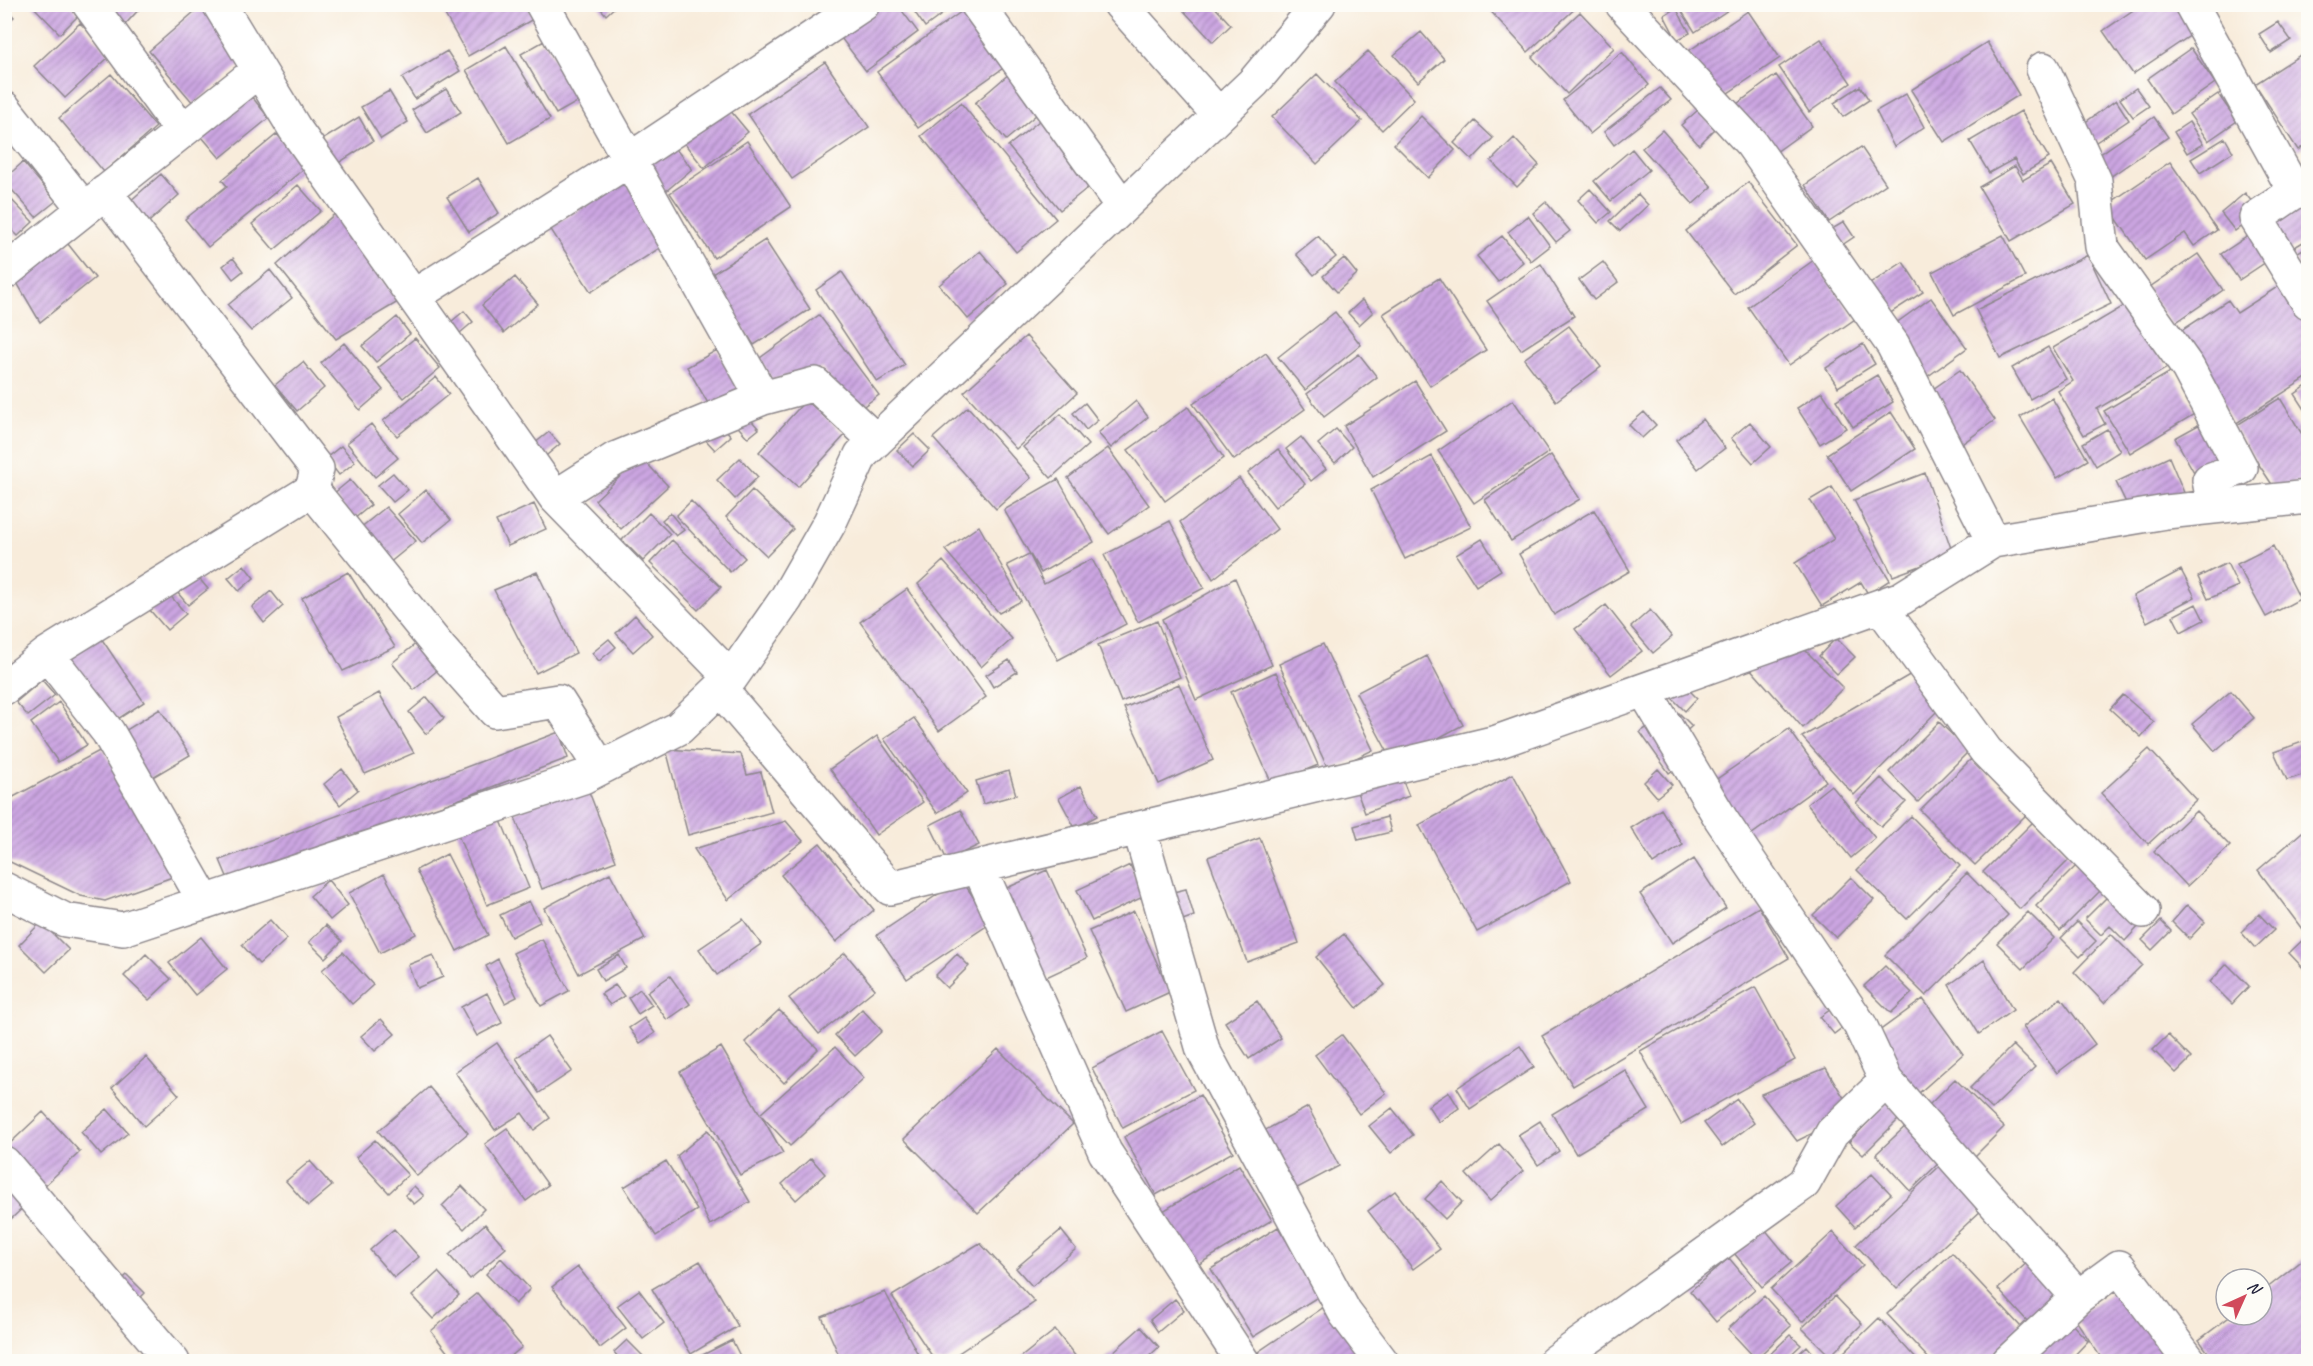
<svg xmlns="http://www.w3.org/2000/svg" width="2313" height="1366" viewBox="0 0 2313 1366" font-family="Caveat,sans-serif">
	<defs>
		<pattern id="building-hatch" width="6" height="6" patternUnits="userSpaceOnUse" patternTransform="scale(1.5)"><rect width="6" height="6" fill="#cca6e2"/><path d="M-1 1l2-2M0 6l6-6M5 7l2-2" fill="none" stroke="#a587b8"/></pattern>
	</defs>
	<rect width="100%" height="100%" fill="#fdfcf7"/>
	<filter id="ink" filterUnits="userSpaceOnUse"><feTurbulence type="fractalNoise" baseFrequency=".0167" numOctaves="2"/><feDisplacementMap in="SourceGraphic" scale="12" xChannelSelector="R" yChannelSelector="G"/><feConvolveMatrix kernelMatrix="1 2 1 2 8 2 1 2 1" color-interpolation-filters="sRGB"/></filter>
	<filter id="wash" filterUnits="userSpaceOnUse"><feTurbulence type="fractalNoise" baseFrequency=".008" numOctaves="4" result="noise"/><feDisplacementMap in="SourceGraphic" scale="24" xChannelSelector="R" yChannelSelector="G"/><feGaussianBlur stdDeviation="1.35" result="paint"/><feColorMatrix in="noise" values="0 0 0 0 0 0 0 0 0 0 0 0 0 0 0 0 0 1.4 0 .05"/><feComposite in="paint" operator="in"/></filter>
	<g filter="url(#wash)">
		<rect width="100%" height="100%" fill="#f8ecdb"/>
		<g id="blocks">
			<path fill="url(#building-hatch)" d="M31 4H70L79 15 60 34Z
				M110 4H141L142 6 120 30Z
				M439 4H527L535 18 468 56Z
				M597 4H618L606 15Z
				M878 4H897L918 32 866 71 838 34Z
				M909 4H956L925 27Z
				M1191 4H1212L1231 25 1213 42 1184 11Z
				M1487 4H1580L1528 52 1486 6Z
				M1690 4H1737L1695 32 1681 10Z
				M2142 4H2175L2194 33 2133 74 2103 31Z
				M4 6 14 17 4 26Z
				M201 6 246 60 194 104 149 51Z
				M1676 8 1690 33 1677 40 1664 15Z
				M965 9 1006 66 918 128 877 72Z
				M1748 11 1780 58 1719 99 1687 52Z
				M1580 12 1614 48 1567 94 1532 57Z
				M2278 22 2291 40 2271 53 2259 34Z
				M80 23 111 55 65 98 34 66Z
				M1421 32 1444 59 1418 82 1394 55Z
				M1821 39 1851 83 1809 112 1779 67Z
				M544 41 579 101 556 114 521 54Z
				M1987 42 2019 95 1944 142 1911 90Z
				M506 46 550 119 509 143 466 70Z
				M2191 48 2215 83 2171 114 2147 79Z
				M2308 50V143L2298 150 2255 84Z
				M447 51 460 71 415 99 402 78Z
				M1368 51 1414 99 1382 130 1335 82Z
				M1622 52 1649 85 1590 134 1563 100Z
				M825 62 869 127 792 179 748 114Z
				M1010 73 1042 110 1006 140 975 103Z
				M111 74 156 127 104 172 59 118Z
				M1317 74 1362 121 1317 164 1272 117Z
				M1776 75 1812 126 1769 157 1733 107Z
				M1860 86 1869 100 1843 117 1834 103Z
				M1660 88 1671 100 1614 145 1604 132Z
				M2136 88 2149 106 2133 117 2120 99Z
				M446 89 461 112 427 133 412 110Z
				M389 91 408 122 381 139 361 107Z
				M1906 94 1924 127 1894 147 1876 111Z
				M2218 94 2237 121 2208 141 2189 114Z
				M252 97 269 118 220 158 202 137Z
				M2116 100 2129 120 2096 142 2083 124Z
				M724 103 748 132 704 168 681 139Z
				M961 103 1056 219 1016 252 921 136Z
				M1698 110 1715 129 1699 145 1681 125Z
				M2021 111 2049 158 2023 174 2014 159 1989 173 1970 141Z
				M1421 116 1455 150 1428 178 1394 144Z
				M359 117 373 141 337 164 322 140Z
				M1044 117 1096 181 1060 210 1008 146Z
				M2154 117 2168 137 2107 179 2093 159Z
				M1475 121 1493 138 1472 160 1454 143Z
				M2189 122 2203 144 2187 153 2174 132Z
				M1662 130 1712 187 1693 204 1642 148Z
				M277 134 305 168 208 247 185 219 227 186 222 180Z
				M1514 138 1539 165 1517 187 1491 161Z
				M2225 138 2233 152 2200 173 2191 159Z
				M747 141 791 207 714 258 670 193Z
				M670 142 692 169 665 192 643 164Z
				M1861 147 1886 184 1829 222 1805 185Z
				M1632 149 1649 170 1611 201 1594 181Z
				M23 162 56 201 36 217 4 181V179Z
				M2170 162 2217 230 2194 246 2185 233 2145 260 2107 205Z
				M2051 164 2075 204 2011 241 1979 187 2015 166 2023 180Z
				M161 174 179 195 132 237 113 216Z
				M478 178 499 213 469 232 447 197Z
				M625 180 666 244 591 292 550 228Z
				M1748 182 1797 245 1734 294 1686 231Z
				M298 185 321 211 274 250 252 224Z
				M1590 189 1611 212 1598 223 1578 200Z
				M4 192 33 222 18 236 4 222Z
				M2245 193 2260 212 2235 231 2221 213Z
				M2308 193V239L2285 253 2265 220Z
				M1638 194 1648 205 1620 231 1610 221Z
				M1546 202 1570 231 1556 242 1533 213Z
				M337 212 398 302 336 339 277 265Z
				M1528 216 1550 246 1531 261 1508 232Z
				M1844 222 1854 237 1842 245 1832 229Z
				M2254 232 2272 258 2239 280 2221 254Z
				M2003 235 2025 277 1954 315 1932 272Z
				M1318 236 1336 257 1314 275 1296 254Z
				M1502 236 1523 262 1498 282 1477 256Z
				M64 239 95 278 40 322 13 276Z
				M765 240 810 309 754 345 709 276Z
				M2308 246V284L2293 255Z
				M980 251 1008 284 968 319 939 285Z
				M2198 254 2223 290 2172 325 2147 289Z
				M2088 255 2111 304 2000 358 1976 310Z
				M233 258 243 271 233 279 223 266Z
				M1344 258 1357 274 1337 292 1323 276Z
				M1814 260 1855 319 1789 365 1748 307Z
				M1603 262 1618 282 1594 300 1579 280Z
				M1903 262 1923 292 1889 314 1870 284Z
				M1541 264 1574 316 1521 350 1487 301Z
				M270 270 292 298 251 331 228 305Z
				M842 272 905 365 877 382 816 290Z
				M515 277 538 304 504 333 482 305Z
				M1439 278 1486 350 1430 386 1383 314Z
				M2285 282 2308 319V377L2235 424 2178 333 2228 300 2237 313Z
				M1931 298 1967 348 1924 379 1888 329Z
				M1362 300 1373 312 1359 325 1348 313Z
				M2129 303 2167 368 2097 409 2105 424 2084 435 2058 391 2073 381 2053 348Z
				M464 311 473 322 454 338 445 327Z
				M1335 312 1361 345 1305 390 1278 357Z
				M819 315 879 395 854 413 822 368 772 380 760 358Z
				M397 317 410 334 376 362 362 346Z
				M1569 326 1601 367 1556 401 1524 359Z
				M1026 336 1077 393 1016 449 964 392Z
				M415 338 440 368 404 398 378 368Z
				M344 343 383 390 360 410 321 363Z
				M1863 344 1875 364 1838 387 1826 368Z
				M2048 347 2066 379 2030 399 2012 368Z
				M717 350 743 395 713 412 687 367Z
				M1266 353 1305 409 1234 460 1193 404Z
				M1359 354 1377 377 1324 417 1307 394Z
				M303 362 324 388 297 411 275 385Z
				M1960 370 1995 420 1952 451 1916 401Z
				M2172 371 2196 413 2130 453 2104 411Z
				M1877 375 1893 402 1853 427 1836 400Z
				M436 377 449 394 397 436 383 421Z
				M1415 381 1446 431 1373 477 1344 426Z
				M2308 385V414L2295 394Z
				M1822 392 1846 428 1820 444 1797 408Z
				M2052 398 2088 460 2057 478 2020 417Z
				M2280 398 2308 444V479L2275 489 2234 427Z
				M806 400 845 435 798 487 759 452Z
				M1513 400 1549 452 1474 503 1438 451Z
				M1136 401 1148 417 1111 448 1098 433Z
				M1085 403 1098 420 1086 430 1073 413Z
				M968 407 1031 478 996 509 933 438Z
				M1188 407 1224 458 1165 501 1128 450Z
				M743 411 759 429 748 438 732 420Z
				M1644 412 1656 425 1642 438 1629 425Z
				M1891 412 1915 449 1851 491 1827 454Z
				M1061 414 1088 445 1051 478 1023 447Z
				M1703 419 1725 448 1698 469 1676 440Z
				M719 422 731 436 715 450 703 437Z
				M1750 422 1771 447 1753 463 1731 438Z
				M2202 423 2222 459 2195 474 2175 438Z
				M371 424 398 458 375 477 347 443Z
				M1336 429 1352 447 1335 463 1318 444Z
				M2107 429 2120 451 2096 466 2083 443Z
				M549 432 560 444 541 460 530 447Z
				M914 434 930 450 913 466 897 450Z
				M1301 437 1326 469 1311 481 1286 449Z
				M341 446 355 462 339 475 326 458Z
				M1108 448 1149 505 1109 534 1068 478Z
				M1278 449 1305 484 1275 507 1248 473Z
				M1551 455 1580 499 1511 541 1485 500Z
				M1432 456 1471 527 1405 559 1371 490Z
				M641 457 668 486 621 529 595 500Z
				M2169 457 2185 495 2131 513 2116 482Z
				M740 458 758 477 735 499 717 480Z
				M393 473 408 490 393 502 378 485Z
				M1925 473 1953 554 1893 576 1854 500Z
				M1239 478 1277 529 1213 579 1180 522Z
				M1058 479 1094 542 1041 573 1004 510Z
				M350 480 371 505 354 519 333 494Z
				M1832 487 1890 580 1868 594 1861 582 1822 606 1795 563 1834 539 1810 500Z
				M426 490 451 520 422 543 398 514Z
				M752 490 793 529 767 556 726 517Z
				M691 501 745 558 730 572 676 516Z
				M534 504 546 529 508 546 496 521Z
				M386 507 416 541 383 568 354 533Z
				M1594 510 1630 571 1554 615 1519 554Z
				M649 513 670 534 643 561 622 540Z
				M670 513 684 530 676 536 662 520Z
				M1170 521 1204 588 1138 622 1104 555Z
				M979 526 1021 601 999 613 945 550Z
				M1482 539 1501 570 1476 586 1456 555Z
				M672 540 721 587 698 610 650 563Z
				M2273 546 2300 599 2266 617 2237 564Z
				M1029 554 1044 584 1092 559 1126 624 1058 660 1007 565Z
				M943 561 1012 639 981 667 918 584Z
				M2227 563 2238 586 2208 599 2198 577Z
				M244 565 254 578 239 591 228 578Z
				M2181 570 2195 597 2147 622 2133 596Z
				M348 572 395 647 343 671 302 598Z
				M537 572 576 653 536 673 494 590Z
				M197 576 208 589 188 605 177 592Z
				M1235 578 1272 665 1196 700 1162 619Z
				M907 589 986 697 939 731 860 622Z
				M2308 590V608L2303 592Z
				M271 591 283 606 264 623 252 607Z
				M168 593 186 614 167 630 149 609Z
				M2196 604 2204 620 2181 632 2173 616Z
				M1606 605 1642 651 1611 675 1575 629Z
				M1650 610 1672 637 1653 653 1631 627Z
				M635 615 652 635 633 652 616 633Z
				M1157 621 1180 677 1121 702 1098 645Z
				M95 629 144 702 95 734 47 661Z
				M1836 638 1855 657 1837 674 1819 656Z
				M609 639 616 647 599 661 592 653Z
				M418 642 439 669 414 690 392 663Z
				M1323 644 1373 750 1329 771 1279 664Z
				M1802 647 1843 688 1803 728 1748 666Z
				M1427 656 1463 725 1393 762 1356 693Z
				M1009 660 1017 672 993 687 986 675Z
				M1276 672 1318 765 1272 784 1231 692Z
				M1913 673 1943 705 1854 795 1802 737Z
				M42 680 55 695 28 716 16 702Z
				M1179 684 1213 760 1159 784 1124 708Z
				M1685 686 1697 698 1685 711 1672 698Z
				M2231 691 2254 718 2215 751 2192 724Z
				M379 693 414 753 365 774 336 717Z
				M2123 695 2154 722 2141 737 2110 709Z
				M427 697 444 718 426 734 409 712Z
				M59 702 87 745 58 762 31 723Z
				M160 709 190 755 146 781 120 734Z
				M1679 713 1692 726 1681 736 1668 723Z
				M914 718 967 793 937 813 884 739Z
				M1939 722 1969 751 1918 802 1889 772Z
				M1654 723 1682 763 1669 773 1640 732Z
				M1789 729 1826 781 1741 842 1711 783Z
				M559 732 568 758 231 886 220 860Z
				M877 736 923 802 876 835 830 769Z
				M2308 740V773L2287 780 2274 752Z
				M103 749 178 875 105 901 81 896 4 859V802Z
				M666 749 741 754 747 775 761 772 772 812 688 835Z
				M2149 749 2196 800 2148 844 2101 793Z
				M1971 759 2026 815 1975 865 1920 810Z
				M342 769 358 790 340 805 324 784Z
				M1658 769 1672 785 1657 797 1644 782Z
				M1009 771 1016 795 983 804 976 781Z
				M1400 774 1409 796 1365 813 1357 792Z
				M1513 774 1571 881 1477 932 1419 825Z
				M1881 778 1906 802 1881 827 1856 803Z
				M586 784 616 861 542 889 513 812Z
				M1831 785 1875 838 1851 858 1807 804Z
				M1081 786 1097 816 1075 828 1059 798Z
				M1661 809 1683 845 1653 864 1631 828Z
				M960 810 979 845 947 860 930 825Z
				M497 811 529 888 487 905 455 828Z
				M2196 811 2230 846 2187 886 2154 851Z
				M1911 816 1960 866 1907 919 1857 870Z
				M1387 817 1391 832 1358 840 1354 826Z
				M786 821 803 841 728 900 694 849Z
				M2034 821 2071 858 2020 909 1983 872Z
				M2308 827V930L2305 933 2258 870Z
				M1260 838 1299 943 1247 962 1208 857Z
				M820 843 874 910 836 942 781 875Z
				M447 854 488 935 457 951 416 870Z
				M1694 859 1726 908 1672 943 1640 894Z
				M1130 865 1145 896 1092 921 1077 890Z
				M2077 865 2101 890 2060 931 2036 906Z
				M1047 870 1087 958 1038 981 998 892Z
				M610 873 645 939 579 974 544 908Z
				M1967 873 2008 915 1926 996 1885 955Z
				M384 874 416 934 380 953 349 893Z
				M1851 877 1874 900 1836 938 1813 915Z
				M961 879 991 923 907 979 877 935Z
				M328 880 348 905 330 920 310 896Z
				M1186 889 1194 916 1177 922 1169 893Z
				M2110 894 2141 924 2125 941 2110 926 2101 935 2085 919Z
				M529 901 540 922 511 937 500 915Z
				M2187 905 2205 922 2189 939 2172 922Z
				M1759 907 1789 958 1573 1086 1542 1036Z
				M1134 911 1170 992 1126 1012 1089 931Z
				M2028 912 2054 938 2023 969 1997 943Z
				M2259 914 2274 930 2255 948 2241 932Z
				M743 919 761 944 717 975 699 949Z
				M270 920 287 939 259 964 242 945Z
				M2161 921 2171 931 2152 950 2142 940Z
				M41 922 69 950 46 972 19 945Z
				M2077 922 2096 941 2080 957 2061 938Z
				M326 925 342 941 325 958 309 942Z
				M1344 934 1385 985 1357 1008 1316 957Z
				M2111 934 2142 965 2104 1003 2074 972Z
				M2308 935V967L2305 970 2289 953Z
				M201 937 227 969 195 995 169 963Z
				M542 939 569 991 541 1006 513 953Z
				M343 952 373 985 352 1004 322 970Z
				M845 953 875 989 819 1034 789 998Z
				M146 954 171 979 149 1000 124 976Z
				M957 954 969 966 947 988 935 976Z
				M433 955 443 977 417 988 408 965Z
				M619 955 626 968 603 981 596 969Z
				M498 959 517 997 505 1003 486 966Z
				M1984 960 2013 1010 1979 1034 1949 985Z
				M2227 964 2249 986 2232 1004 2210 982Z
				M1885 966 1912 993 1891 1013 1864 986Z
				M670 976 690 1004 667 1020 647 992Z
				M615 985 624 996 610 1005 601 994Z
				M1755 987 1795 1060 1681 1124 1640 1051Z
				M640 989 652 1005 638 1014 628 998Z
				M487 993 502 1023 477 1036 461 1007Z
				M2061 998 2095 1044 2057 1073 2023 1027Z
				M1923 999 1963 1054 1911 1100 1871 1037Z
				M1257 1001 1281 1038 1249 1059 1225 1022Z
				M862 1009 882 1031 855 1056 835 1035Z
				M779 1010 818 1049 784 1083 745 1042Z
				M1830 1010 1843 1027 1834 1034 1820 1017Z
				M644 1018 655 1033 640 1043 629 1028Z
				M381 1019 395 1034 375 1051 361 1036Z
				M1162 1031 1194 1090 1123 1128 1092 1068Z
				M1342 1035 1386 1093 1359 1114 1315 1055Z
				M2168 1035 2191 1058 2176 1073 2153 1050Z
				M547 1036 572 1071 539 1093 516 1058Z
				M497 1043 550 1118 534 1130 522 1113 495 1130 455 1072Z
				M2013 1045 2035 1067 1992 1109 1970 1088Z
				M1520 1046 1534 1067 1470 1109 1457 1088Z
				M721 1047 760 1114 835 1047 864 1078 790 1146 761 1115 783 1153 740 1175 680 1072Z
				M998 1049 1073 1124 978 1213 904 1139Z
				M146 1057 179 1095 144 1126 112 1088Z
				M1826 1068 1853 1113 1797 1141 1761 1094Z
				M1625 1070 1649 1110 1576 1154 1552 1114Z
				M1955 1079 2004 1127 1973 1158 1924 1110Z
				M429 1087 468 1133 417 1176 378 1131Z
				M1449 1092 1459 1108 1439 1122 1428 1106Z
				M1200 1095 1233 1152 1156 1195 1124 1137Z
				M1737 1099 1754 1123 1722 1147 1704 1123Z
				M1887 1102 1901 1117 1863 1155 1849 1142Z
				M1308 1107 1339 1166 1269 1203 1238 1145Z
				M1392 1108 1413 1135 1391 1153 1369 1126Z
				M107 1109 128 1133 101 1155 81 1132Z
				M43 1112 80 1152 39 1191 4 1149Z
				M1540 1121 1559 1151 1538 1165 1518 1135Z
				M1910 1122 1944 1158 1910 1191 1876 1154Z
				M507 1128 548 1185 526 1201 485 1144Z
				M708 1130 750 1202 710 1225 677 1156Z
				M375 1140 408 1175 389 1193 356 1157Z
				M1499 1144 1523 1171 1490 1201 1466 1174Z
				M811 1158 825 1174 796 1200 782 1184Z
				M310 1161 332 1186 308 1206 286 1181Z
				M666 1161 697 1210 656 1236 624 1187Z
				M1943 1163 1984 1208 1897 1289 1856 1245Z
				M1239 1165 1272 1220 1196 1266 1163 1211Z
				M1872 1174 1891 1194 1855 1227 1836 1206Z
				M4 1177 28 1203 11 1219 4 1213Z
				M1442 1181 1462 1202 1445 1219 1425 1199Z
				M414 1186 424 1196 414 1204 405 1195Z
				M462 1186 484 1209 464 1229 442 1206Z
				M1395 1191 1440 1249 1413 1269 1368 1211Z
				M485 1224 506 1248 470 1279 449 1255Z
				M1278 1227 1321 1295 1253 1337 1211 1269Z
				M1764 1228 1792 1262 1762 1287 1734 1253Z
				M394 1229 419 1257 394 1278 370 1250Z
				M1061 1230 1076 1249 1032 1286 1016 1268Z
				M1833 1232 1863 1265 1802 1322 1771 1289Z
				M980 1243 1035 1302 945 1362H936L892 1296Z
				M1952 1253 2021 1327 1985 1362H1932L1887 1314Z
				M2308 1256V1362H2215L2199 1340 2232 1315H2262V1292Z
				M501 1258 530 1289 515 1304 486 1274Z
				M1729 1258 1755 1289 1716 1322 1690 1291Z
				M2031 1259 2062 1294 2029 1323 1998 1289Z
				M700 1261 738 1326 691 1354 652 1289Z
				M578 1267 626 1328 600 1348 552 1287Z
				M438 1272 459 1295 433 1319 412 1296Z
				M127 1275 145 1293 132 1306 114 1287Z
				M2119 1287 2170 1357 2164 1362H2104L2075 1319Z
				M639 1290 664 1323 643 1339 617 1306Z
				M885 1292 922 1362H842L822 1317Z
				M477 1293 522 1347 504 1362H455L431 1331Z
				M1764 1296 1791 1326 1756 1359 1728 1329Z
				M1835 1296 1862 1324 1830 1356 1802 1328Z
				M1175 1299 1184 1310 1158 1332 1150 1320Z
				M1327 1305 1365 1362H1265L1258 1352Z
				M1879 1318 1919 1362H1849L1842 1354Z
				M2068 1320 2088 1341 2068 1362H2023Z
				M1141 1327 1159 1347 1143 1362H1102Z
				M1055 1330 1080 1362H1015Z
				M1790 1335 1801 1345 1783 1362H1762Z
				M627 1340 645 1358 641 1362H622L614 1352Z
				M732 1340 743 1362H689Z
				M1807 1346 1821 1362H1790Z"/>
		</g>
	</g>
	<g filter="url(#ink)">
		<use href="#blocks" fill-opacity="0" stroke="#8d878b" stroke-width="1.5"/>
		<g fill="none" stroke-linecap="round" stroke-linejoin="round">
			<defs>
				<path id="minor" d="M89 4 182 131
					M219 4 295 129 555 497 731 678
					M542 4 763 398 815 384 876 441
					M977 4 1122 206
					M1120 4 1219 115
					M1622 4 1751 143 1893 345 1993 541 2166 512 2308 497
					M2191 4 2295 192
					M2043 69 2095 181 2102 247 2188 368 2241 468 2209 480 2214 507
					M4 108 84 209
					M2308 183 2256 218 2308 302
					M105 192 317 469 312 490
					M4 273 259 70
					M414 296 629 160 863 4
					M555 497 615 459 763 398
					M1880 606 1986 751 2143 911
					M47 654 312 490 442 651 495 711 558 701 600 767
					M4 688 47 654 108 732 205 902
					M720 689 890 888 1497 742 1902 598 1993 541
					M1644 690 1721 819 1860 1025 1886 1081 2078 1297 2008 1362
					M1139 828 1203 1050 1345 1313 1382 1362
					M979 867 1105 1152 1243 1362
					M4 889 65 920 123 929 583 777 679 728 731 678 786 599 830 522 861 455 1254 82 1319 4
					M4 1163 173 1362
					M2078 1297 2119 1267 2190 1362
					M1555 1362 1804 1183 1832 1133 1886 1081"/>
			</defs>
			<use href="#minor" stroke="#8d878b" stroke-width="36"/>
			<use href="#minor" stroke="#fff" stroke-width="33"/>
		</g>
	</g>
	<rect width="2313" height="1366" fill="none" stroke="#fdfcf7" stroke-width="24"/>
	<g transform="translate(2244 1297) rotate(45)"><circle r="28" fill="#fdfcf7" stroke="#a5a5ac" stroke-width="1.5"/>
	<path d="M0-4.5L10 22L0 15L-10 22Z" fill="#d1495b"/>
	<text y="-9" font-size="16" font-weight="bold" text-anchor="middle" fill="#22223b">N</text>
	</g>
</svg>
